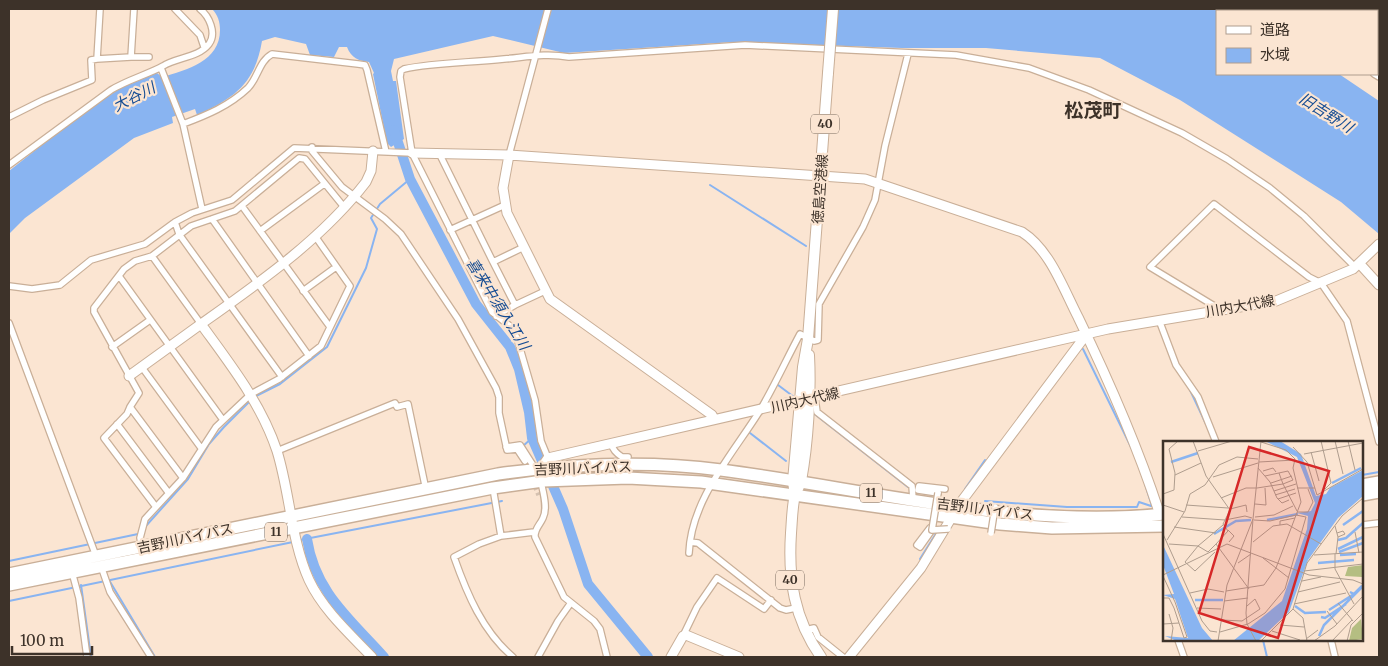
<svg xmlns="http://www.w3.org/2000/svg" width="1388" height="666" viewBox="0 0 1388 666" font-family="Merriweather,'Noto Sans JP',serif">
	<rect width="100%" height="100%" fill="#fbe5d2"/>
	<path fill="#89b4f1" d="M212 9H1224L1228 11H1217V74H1339L1379 101V234L1341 202 1278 162 1180 100 1100 58 986 48H902L734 42 564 53 493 36 394 59 391 71 393 81H396L404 139 391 147 387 143 373 74 374 73 369 62C359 61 351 58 347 47H339L334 57 310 55 306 44 275 37 262 41C255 83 235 98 197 115L195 109 172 117 173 123 134 138 25 218 9 234V171L85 111 121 88 157 73 162 77C187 70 220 61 220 30 220 22 218 15 212 9Z"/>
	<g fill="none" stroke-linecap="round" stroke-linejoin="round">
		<path stroke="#89b4f1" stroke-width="2" d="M1356 11V9
			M1377 67 1379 69
			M710 185 806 246
			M1083 349 1132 449
			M778 385 794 397
			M1190 390 1206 424
			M256 396 280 384 327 347 366 268 377 229 371 218 380 204 410 179
			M812 412 908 487
			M750 433 786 461
			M523 446 532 438
			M1362 475 1379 472
			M1145 484 1152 506 1154 505
			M965 489 985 460
			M985 501 1067 507H1137L1139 502 1151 506
			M145 527 188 479 209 444 224 427 250 401
			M300 540 502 501
			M920 559 937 532
			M9 561 138 534
			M109 580 155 657
			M81 585 91 657
			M9 601 293 542
			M1263 640 1267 657"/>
		<path stroke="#89b4f1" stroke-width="10" d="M394 130 410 179 476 304 510 347 519 369 529 412 532 438 563 509 588 584 648 657
			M307 539C315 592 350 619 384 657"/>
		<path stroke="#d5c1b0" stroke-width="5.5" stroke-dasharray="5.5 3" stroke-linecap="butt" d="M528 469 539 495"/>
		<defs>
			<path id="street" d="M100 9 97 59 131 57
				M134 9 131 57H149
				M175 9 200 35 204 47
				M1269 9 1274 11
				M1286 9 1287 11
				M1353 9V11
				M1367 9 1373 11
				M1377 13 1379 14
				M161 68 183 124 202 209
				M1374 74 1379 77
				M9 117 43 100 92 80 91 60 97 59
				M183 124C207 115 229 106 248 88 258 78 259 61 272 54L358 64 365 65 367 70 386 152
				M312 147V151L342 187 385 219 401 234 458 319 496 388 499 397V413L507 450 517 449 525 461
				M439 153 493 262 524 247
				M509 155 548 9
				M9 165 111 90C127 80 149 74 163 66 177 57 198 58 209 44 217 33 209 16 200 9
				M242 206 330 327
				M212 219 309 356
				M175 222 179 234 282 377
				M450 230 505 205
				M260 231 324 184
				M152 256 201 324
				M493 262 515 305 545 291
				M119 276 223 420
				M9 286 32 289 60 285 91 260 145 244 175 222 192 213 232 200 294 148 412 153
				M303 291 336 267
				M1221 310 1150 267 1214 204 1309 277 1321 283 1347 321 1379 442
				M496 316 515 305
				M1159 320 1176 365 1198 397 1216 442
				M9 323 96 556
				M112 347 150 320
				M141 366 201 448
				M815 398 817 412 912 486 913 499
				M130 407 127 414 104 438 156 507
				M117 424 168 492
				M611 443C613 450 616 453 622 457H628
				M506 447 520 445 536 470
				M277 451 395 403 397 407 408 404 426 490
				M548 458 541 441 535 400 517 338 510 326 492 312 412 153 400 77 401 71 404 69C437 62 470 63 504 59 527 57 546 53 569 57L745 45 956 55 1029 68 1089 90 1182 133 1227 159 1270 188 1304 216 1355 267
				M183 478 130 407 139 393 94 312V308L124 269 135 261 152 256 191 226 235 211 299 158 305 159 344 207
				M541 482C543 492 548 508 543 518 540 525 534 529 535 537L564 597 594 621 600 629 607 657
				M493 488 501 536 534 532
				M938 493 918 490 919 486 945 489
				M1362 525 1379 523
				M930 528 917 545 920 547 932 530
				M501 536 479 544 454 557C467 594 483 632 513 657
				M690 542 698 543 780 608 786 610 796 608
				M142 547 140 538 145 519 183 478 216 427 251 394 279 379 321 346 350 286 315 236
				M689 553C691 500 732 455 759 412 774 387 786 360 800 334L814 341 818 340 819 304 863 227 875 200 885 146 908 54
				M101 566 110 592 151 657
				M72 572 79 598 87 657
				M805 630 814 628 818 637 843 657
				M683 636 697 607 717 578 764 609 771 600
				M1178 640 1184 657
				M1331 640 1335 657
				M538 657 558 621 570 604"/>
			<path id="secondary" d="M412 153 509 155 865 179 1022 232C1050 250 1063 288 1078 317 1109 381 1138 447 1160 515
				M509 155 503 188 507 213 550 299 712 415 714 419
				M1359 263 1379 285
				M129 376 201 324
				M541 482V468L548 458 1108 329 1276 301 1353 269 1379 244
				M372 657C350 634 323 610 309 580 291 540 290 493 277 451 261 403 230 364 201 324 259 283 322 239 366 182L371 171 373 151
				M671 657 683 636 686 635 739 657
				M849 657 921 568 961 502 1086 335"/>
			<path id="primary" d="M809 355C811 393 808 443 801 481 800 486 797 490 795 495 792 507 792 521 791 533 788 579 794 619 821 657
				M795 496 793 481 803 367 808 339 828 73"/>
			<path id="highway" d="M1362 485 1379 482
				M1362 495 1379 492
				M9 574 498 474C570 464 648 460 721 470 868 489 1015 529 1164 514
				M9 585 493 488 543 481 628 478 701 482 1000 524 1052 528 1164 526"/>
		</defs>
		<use href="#street" stroke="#c9af98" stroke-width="8"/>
		<use href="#secondary" stroke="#c9af98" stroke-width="11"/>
		<use href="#primary" stroke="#c9af98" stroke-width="12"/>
		<use href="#highway" stroke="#c9af98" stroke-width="14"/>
		<use href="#street" stroke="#fff" stroke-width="5.5"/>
		<use href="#secondary" stroke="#fff" stroke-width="9"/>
		<use href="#primary" stroke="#fff" stroke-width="10"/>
		<use href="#highway" stroke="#fff" stroke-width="11"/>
		<defs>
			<path id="street-bridge" d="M938 493 932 530 948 529
				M991 533 995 507"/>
			<path id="primary-bridge" d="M828 73 833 9"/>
		</defs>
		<use href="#street-bridge" stroke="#c9af98" stroke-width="8" stroke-linecap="butt"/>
		<use href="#primary-bridge" stroke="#c9af98" stroke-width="12" stroke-linecap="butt"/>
		<use href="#street-bridge" stroke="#fff" stroke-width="5.5"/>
		<use href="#primary-bridge" stroke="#fff" stroke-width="10"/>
	</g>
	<g text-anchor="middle" stroke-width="4.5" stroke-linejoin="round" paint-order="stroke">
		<g fill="#fbe5d2" stroke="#76685c" stroke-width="1">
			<rect x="811" y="114.5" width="28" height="19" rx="4"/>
			<rect x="860" y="483.5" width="22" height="19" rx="4"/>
			<rect x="265" y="522.5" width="22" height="19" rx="4"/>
			<rect x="776" y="570.5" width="28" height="19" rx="4"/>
		</g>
		<g font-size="12" font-weight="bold" fill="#3d3229">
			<text x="825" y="128">40</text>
			<text x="871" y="497">11</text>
			<text x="276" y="536">11</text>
			<text x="790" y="584">40</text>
		</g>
		<g font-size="14" fill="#3d3229" stroke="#fbe5d2">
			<text transform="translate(820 189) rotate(-86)" y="5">徳島空港線</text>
			<text transform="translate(1240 306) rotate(-10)" y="5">川内大代線</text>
			<text transform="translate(805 400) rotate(-13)" y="5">川内大代線</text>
			<text transform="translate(583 468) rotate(-2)" y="5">吉野川バイパス</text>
			<text transform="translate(985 509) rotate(7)" y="5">吉野川バイパス</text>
			<text transform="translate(185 538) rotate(-12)" y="5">吉野川バイパス</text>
		</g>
		<g font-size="15" font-style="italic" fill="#154c93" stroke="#fbe5d2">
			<text transform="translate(134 97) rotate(-27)" y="5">大谷川</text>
			<text transform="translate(1326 113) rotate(32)" y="5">旧吉野川</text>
			<text transform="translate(498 304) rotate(58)" y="5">喜来中須入江川</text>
		</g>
		<g font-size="19" font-weight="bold" fill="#3d3229" stroke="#fbe5d2">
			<text x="1093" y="117">松茂町</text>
		</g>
	</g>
	<g transform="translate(1163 441)">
		<rect width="200" height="200" fill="#fbe5d2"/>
		<path d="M200 124V140L199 136 182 135 185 126ZM198 178 200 198 186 200 189 187Z" fill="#b5be82"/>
		<path d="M102 0H117L138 13 153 55 163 53 167 47 200 29V55L175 77 145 119 126 171 95 200H70L119 160 144 88 145 75 134 72 148 70 152 62 134 16ZM0 104 39 187 50 200H14L2 195 25 197 12 158 0 154 11 153 0 124Z" fill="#89b4f1"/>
		<path fill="none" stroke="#89b4f1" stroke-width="2.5" d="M8 21 35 12M169 42 198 27M104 79 135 73M180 84 200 70M51 93 73 80 88 79M175 99 183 97 200 82M175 108 200 96M176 111 200 102M177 114 193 113M155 122 191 119M187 151 191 153 199 145M32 159H60M132 165 142 172 163 171M166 169 191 153M158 176 162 177 183 163M156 195 161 184 200 145"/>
		<path fill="none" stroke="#af9d8e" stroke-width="1" d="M30 0 43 35 67 69 60 83 65 90 53 103 86 148M158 0 168 42 162 48M172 0 180 33M185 0 192 29M130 6 144 21 154 54 200 28M35 10 69 0M148 11 156 40M141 13 200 2M96 21 132 19M95 27 107 41 114 57 119 62 126 59M100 30 110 27 113 31M116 32 120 43 130 39M12 34 38 22M102 35 125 30 130 39M50 36 95 22M108 42 129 35M94 47 120 43 134 70M134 47H152M111 50 133 43M0 53 11 49 12 32 6 8 15 0M112 54 132 48M58 57 83 47H94M115 58 133 52M92 63 103 64 102 47M0 64 21 71M23 64 65 67M67 68 83 64 84 71M134 71H145L150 61 145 48M19 76 62 79M92 76 111 74 130 65M90 78 83 172 84 183 93 200M62 79 82 75 89 77M117 84V80L132 77M172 85 175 96 173 113M11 86 53 92M65 89 71 95 66 101M192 91 196 112M174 92 180 90 182 93 175 96M0 93 39 180 47 190 54 191M4 99 22 70 27 53 42 44 56 24 74 16 95 18M90 101 110 85 124 83 158 103M6 103 35 105 45 111 53 103M35 105 22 121 32 130 52 111M35 105 60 84M172 113V128L191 163M151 114 200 111M100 117 126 137M75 122 88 113M141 130 200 123M0 134 64 103 146 134 190 139 200 143M0 135 12 161 24 196 21 197M139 140 158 136M63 150 101 144 113 127 138 61 130 27 132 18 123 9 98 1M135 151 177 141M27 152 45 148 61 151M0 157H6L11 167 21 197M61 160 85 157M175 162 190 180M131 163 183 152M34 167 58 168M130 168 140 177 144 200M164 170 174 183M6 173 10 187 8 200M59 179 79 180 97 168 92 158 84 165M0 183 16 182M85 183 102 172 122 148 143 76 133 74 107 80 91 79M117 184 141 186M109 190 137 199M57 191 85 183M143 198 155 189M55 200 64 144 90 78 98 0M98 200 130 168 144 122 179 75 200 57M151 200 172 185 200 155M169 200 189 179M184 200 188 184 200 172"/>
		<path fill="#d62828" fill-opacity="0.15" stroke="#d62828" stroke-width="2.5" d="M86 6 166 30 115 197 36 172Z"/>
		<rect width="200" height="200" fill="none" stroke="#3d3229" stroke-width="2.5"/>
	</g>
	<rect width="1388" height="666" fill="none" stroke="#3d3229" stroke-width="20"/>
	<rect x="1216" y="10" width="162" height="65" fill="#fbe5d2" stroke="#af9d8e"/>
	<rect x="1226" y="26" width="25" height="8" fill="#ffffff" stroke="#af9d8e"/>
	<text x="1260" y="35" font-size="15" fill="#3d3229">道路</text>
	<rect x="1226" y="48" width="25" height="15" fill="#89b4f1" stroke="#af9d8e"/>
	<text x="1260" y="60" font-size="15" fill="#3d3229">水域</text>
	<path d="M12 646v8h80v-8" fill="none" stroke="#3d3229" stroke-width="2.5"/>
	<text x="20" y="646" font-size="15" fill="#3d3229" stroke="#fbe5d2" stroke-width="4" paint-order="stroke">100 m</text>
</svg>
